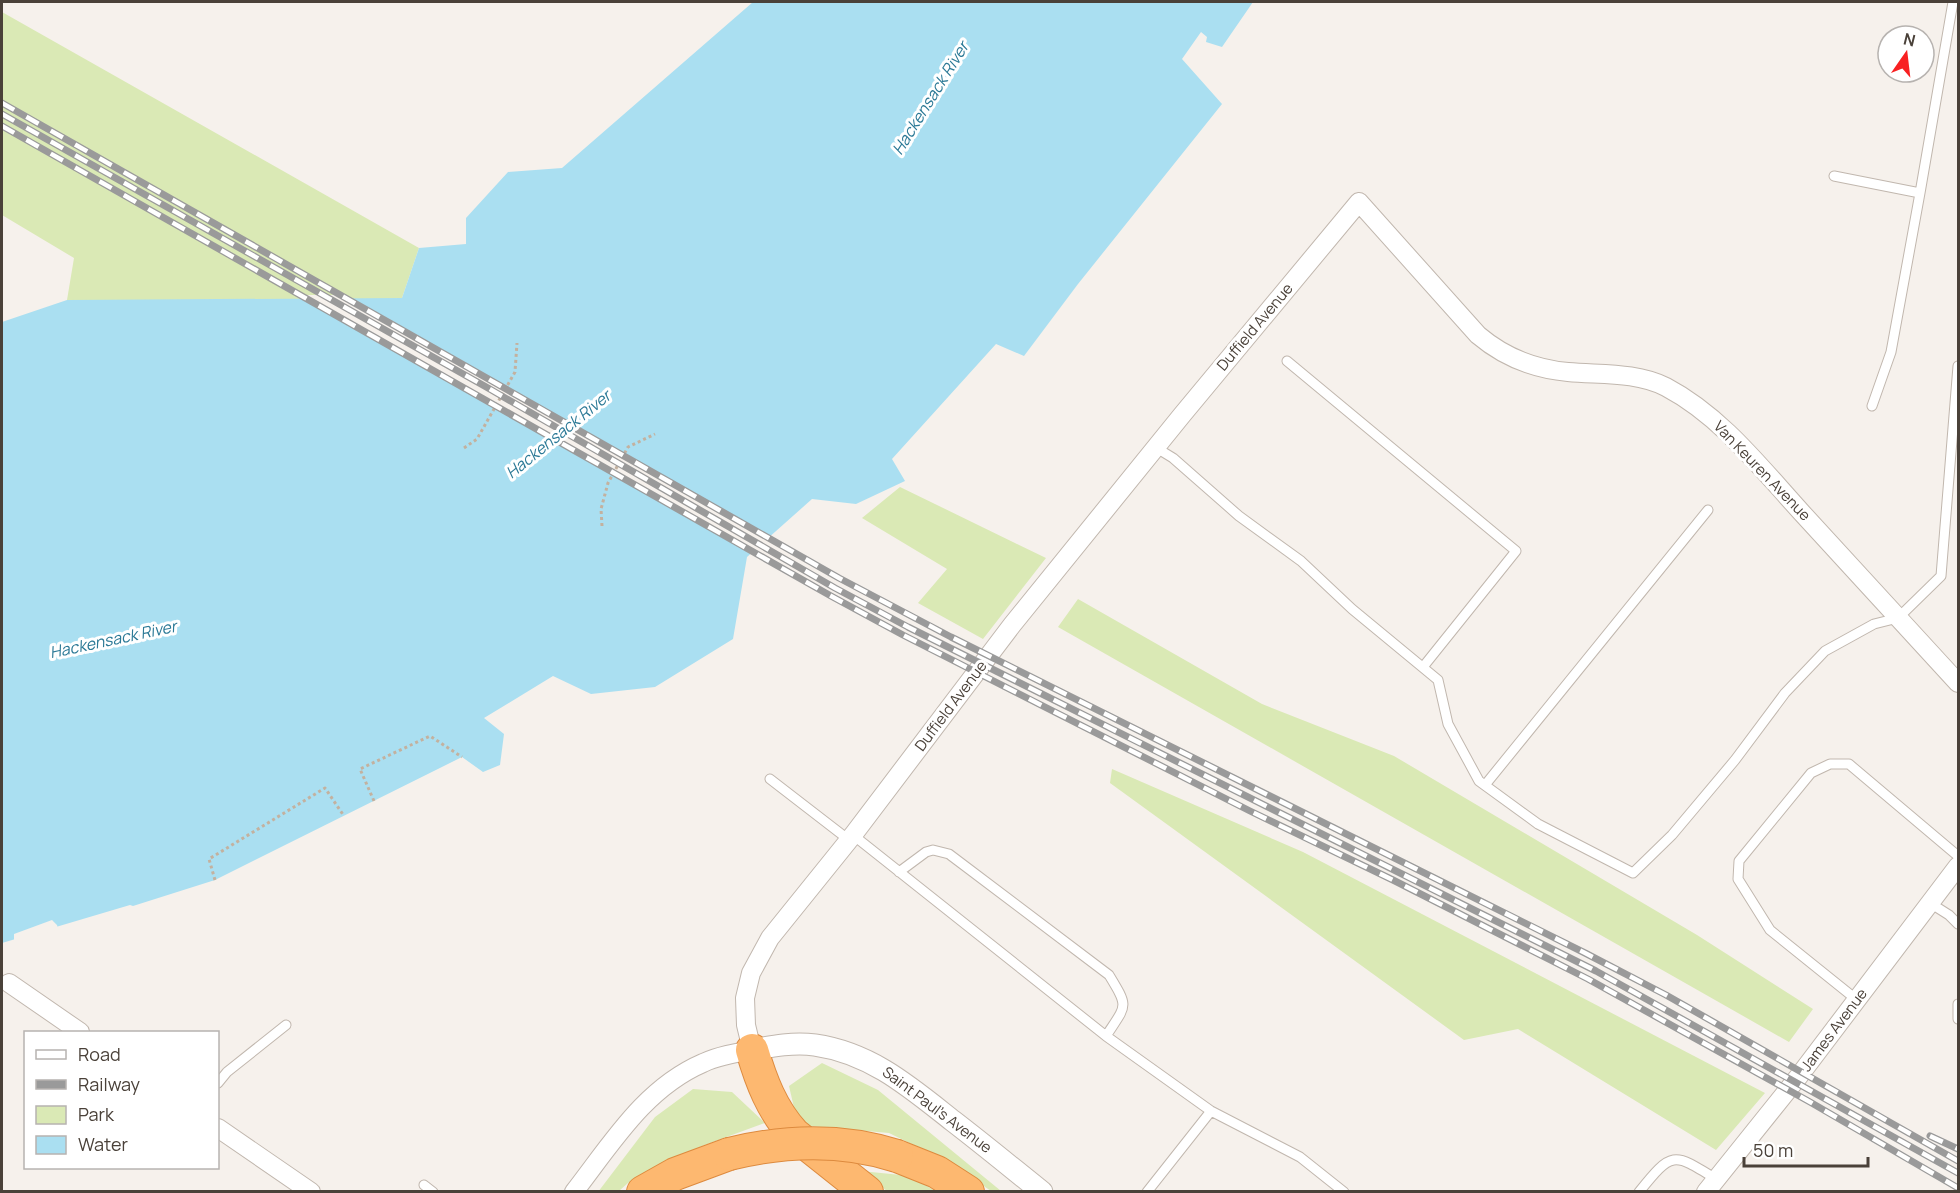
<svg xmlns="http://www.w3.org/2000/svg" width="1960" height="1193" viewBox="0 0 1960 1193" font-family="Manrope,sans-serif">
	<rect width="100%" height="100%" fill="#f6f1ec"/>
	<path fill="#dae9b5" d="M2 12 419 248 402 298 308 307 67 300 74 258 2 215Z
		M900 487 1046 558 983 639 918 603 947 569 862 518Z
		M1078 599 1262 704 1394 756 1697 935 1813 1009 1789 1042 1058 627Z
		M1112 769 1303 852 1765 1093 1716 1150 1518 1029 1464 1040 1110 783Z
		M822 1063 878 1090 1001 1191H991L950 1163 889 1133 798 1125 789 1086Z
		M693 1089 732 1092 765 1123 702 1146 628 1183 619 1191 598 1192 655 1117Z
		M861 1171 911 1176 935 1191H887Z"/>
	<path fill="#aadff1" d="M753 2H1253L1222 47 1206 42 1207 37 1201 32 1182 59 1222 104 1078 284 1024 356 996 344 892 459 905 481 856 504 812 499 747 557 733 639 655 687 591 694 553 676 484 718 504 734 500 765 483 772 462 757 215 880 133 906 130 905 2 943V322L67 300 402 298 419 248 466 244V218L508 172 562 168Z"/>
	<path fill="#f6f1ec" d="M296 295H346L772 538 753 555Z
		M52 920 57 925 58 929 14 942V934Z"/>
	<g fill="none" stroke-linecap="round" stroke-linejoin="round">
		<defs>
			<path id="service" d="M1834 176 1920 193 1891 352 1872 406
				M1920 193 1953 2
				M1287 361 1516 551 1423 667
				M1155 447 1173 458 1239 516 1301 561 1352 609 1438 680 1448 724 1479 781 1538 824 1633 873 1672 835 1735 760 1785 693 1825 651 1874 624 1898 618 1941 576 1958 366
				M770 779 849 840
				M1485 785 1708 510
				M853 835 1106 1036 1211 1111 1300 1157 1344 1192
				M899 872 926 852 933 850 949 854 1109 975C1129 1008 1127 1004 1106 1036
				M1930 903 1949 915 1958 924
				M1857 1000 1770 930 1738 879 1739 861 1811 773 1830 764H1849L1958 856
				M1958 1004V1019
				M218 1083 227 1072 286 1025
				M424 1185 433 1192
				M1147 1192 1211 1111
				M1639 1192C1672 1151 1673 1152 1716 1179"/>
			<path id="minor" d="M9 983 80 1032
				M218 1128 311 1192
				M574 1192C612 1143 645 1088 703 1063 718 1056 735 1053 752 1050L746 1025 745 998 751 973 770 938 853 835 1012 625 1182 415 1359 202 1478 335C1504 357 1534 369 1568 372 1602 375 1636 372 1666 387 1721 416 1761 468 1802 513 1854 570 1906 627 1958 683
				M1706 1192 1799 1076 1958 866"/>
			<path id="tertiary" d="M752 1050C773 1046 794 1042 815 1045 871 1053 910 1087 953 1121 983 1144 1012 1168 1042 1192"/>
			<path id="motorway" d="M752 1050C761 1081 772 1110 794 1134L867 1192
				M897 1156 937 1172 968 1192
				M643 1192 675 1174 729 1154"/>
		</defs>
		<use href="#service" stroke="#c1b7ae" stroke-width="11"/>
		<use href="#minor" stroke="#c1b7ae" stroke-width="20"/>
		<use href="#tertiary" stroke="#c1b7ae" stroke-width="23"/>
		<use href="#motorway" stroke="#dd8a3e" stroke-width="34"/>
		<path stroke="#c3b19f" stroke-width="3" stroke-dasharray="3 3" stroke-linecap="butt" d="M464 448 477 439 515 372 517 343
			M602 526 601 509 608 483 628 447 655 434
			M374 801 360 769 430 736 462 757
			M215 880 209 859 325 788 344 816"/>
		<use href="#service" stroke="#fff" stroke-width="9"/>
		<use href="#minor" stroke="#fff" stroke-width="18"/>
		<use href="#tertiary" stroke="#fff" stroke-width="21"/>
		<use href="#motorway" stroke="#fdb870" stroke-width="32"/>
		<defs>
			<path id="rail" d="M2 103 839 578 951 637 1587 954 1666 995 1958 1161
				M2 114 488 388 835 588 908 627 1596 971 1958 1173
				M2 126 831 596 903 635 1250 811 1393 880 1588 979 1810 1102 1958 1188
				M1930 1136 1958 1149"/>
		</defs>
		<use href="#rail" stroke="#9a9a9a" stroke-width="7"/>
		<use href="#rail" stroke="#fff" stroke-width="4.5" stroke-dasharray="14" stroke-linecap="butt"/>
		<defs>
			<path id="motorway-bridge" d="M729 1154C786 1140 841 1138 897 1156"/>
		</defs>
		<use href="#motorway-bridge" stroke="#dd8a3e" stroke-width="34" stroke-linecap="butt"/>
		<use href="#motorway-bridge" stroke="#fdb870" stroke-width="32"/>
	</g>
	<g text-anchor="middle" stroke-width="6" stroke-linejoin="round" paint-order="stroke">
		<g font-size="15" fill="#4a4139" stroke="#fff">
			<text transform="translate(1255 327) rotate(-50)" y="5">Duffield Avenue</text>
			<text transform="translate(1762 471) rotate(46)" y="5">Van Keuren Avenue</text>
			<text transform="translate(951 706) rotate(-53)" y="5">Duffield Avenue</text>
			<text transform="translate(1834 1030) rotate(-53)" y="5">James Avenue</text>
			<text transform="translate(937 1110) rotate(37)" y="5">Saint Paul's Avenue</text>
		</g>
		<g font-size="16" font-style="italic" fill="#2b7996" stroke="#fff">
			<text transform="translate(930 98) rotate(-58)" y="6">Hackensack River</text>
			<text transform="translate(558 434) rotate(-39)" y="6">Hackensack River</text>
			<text transform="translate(113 639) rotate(-12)" y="6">Hackensack River</text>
		</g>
	</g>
	<rect width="1960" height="1193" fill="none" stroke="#4a4139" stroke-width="6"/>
	<rect x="24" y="1031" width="195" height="138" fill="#ffffff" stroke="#b7b3b0" stroke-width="1.5"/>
	<rect x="36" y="1050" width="30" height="9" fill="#ffffff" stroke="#b7b3b0" stroke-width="1.5"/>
	<text x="78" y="1061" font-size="18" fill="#4a4139">Road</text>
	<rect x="36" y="1080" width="30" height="9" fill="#9a9a9a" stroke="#b7b3b0" stroke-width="1.5"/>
	<text x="78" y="1091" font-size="18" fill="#4a4139">Railway</text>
	<rect x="36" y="1106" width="30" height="18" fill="#dae9b5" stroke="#b7b3b0" stroke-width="1.5"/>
	<text x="78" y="1121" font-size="18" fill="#4a4139">Park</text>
	<rect x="36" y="1136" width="30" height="18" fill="#aadff1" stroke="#b7b3b0" stroke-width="1.5"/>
	<text x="78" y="1151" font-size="18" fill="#4a4139">Water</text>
	<g transform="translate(1906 54) rotate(14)"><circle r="28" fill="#ffffff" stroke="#b7b3b0" stroke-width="1.5"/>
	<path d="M0-4.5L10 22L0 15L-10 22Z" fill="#f82021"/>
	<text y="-9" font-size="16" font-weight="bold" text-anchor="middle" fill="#4a4139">N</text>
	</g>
	<path d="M1744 1157v9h124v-9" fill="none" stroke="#4a4139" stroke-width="3"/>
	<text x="1753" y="1157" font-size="18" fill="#4a4139" stroke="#ffffff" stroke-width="4.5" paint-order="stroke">50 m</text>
</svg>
